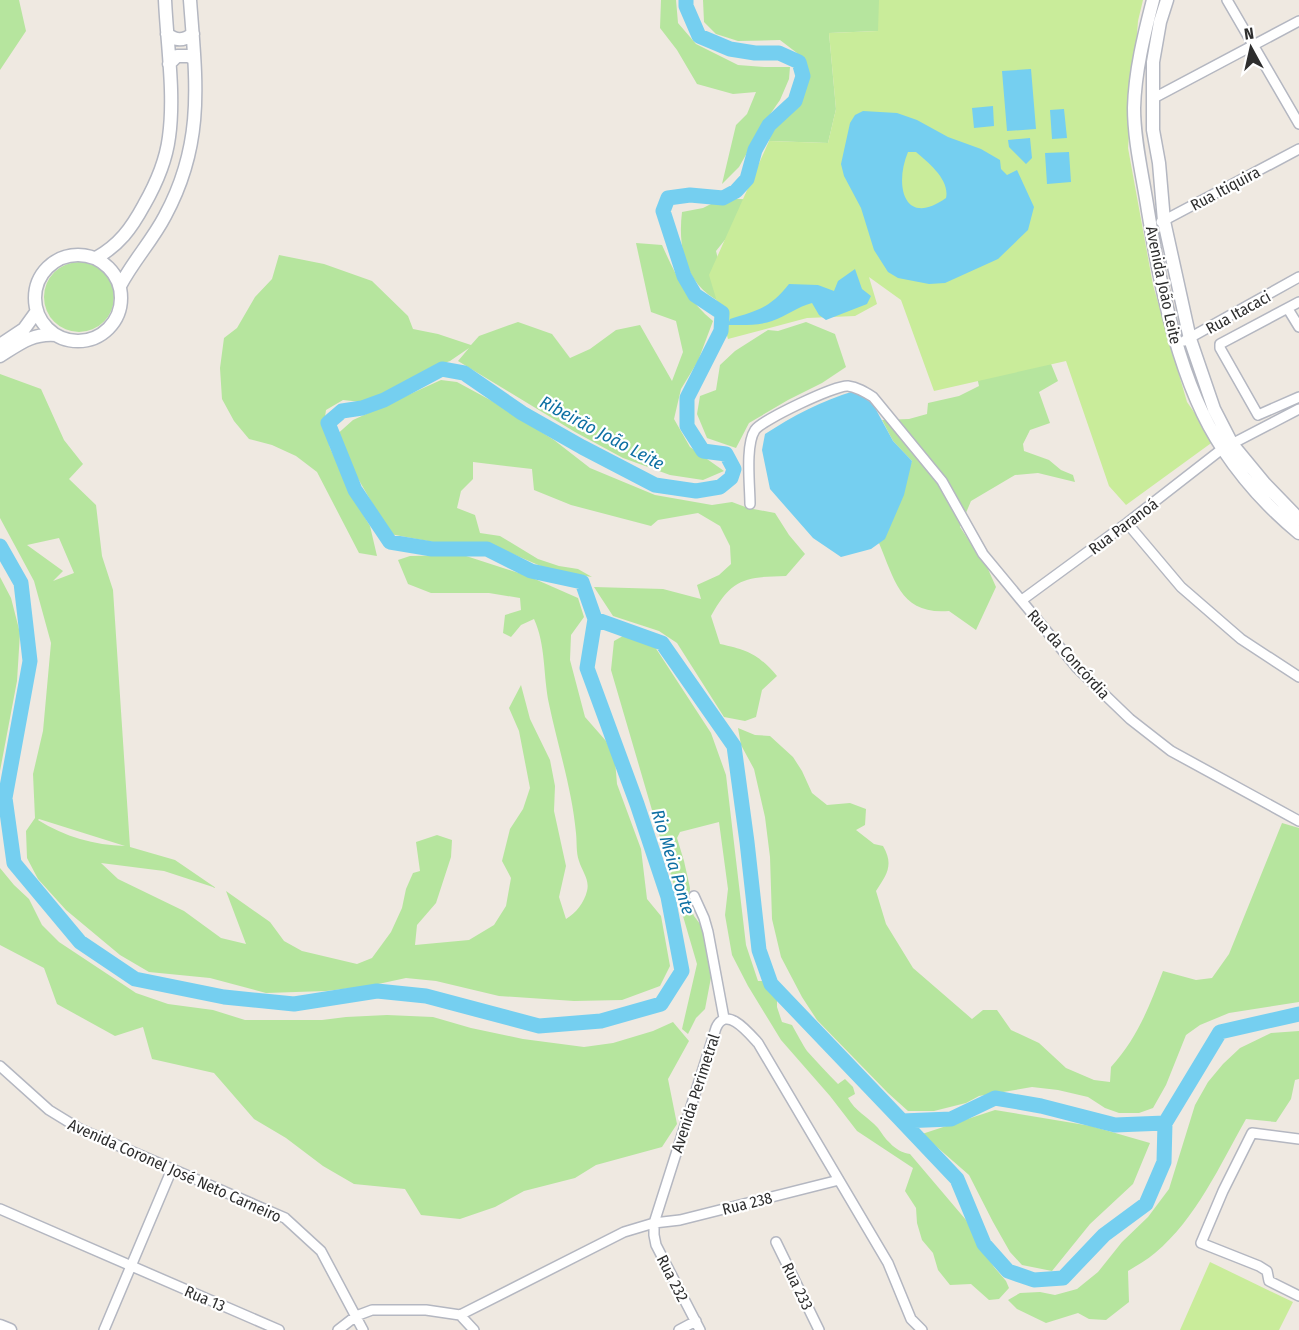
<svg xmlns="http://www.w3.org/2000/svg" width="1299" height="1330" viewBox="0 0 1299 1330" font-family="'Fira Sans Condensed',sans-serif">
	<rect width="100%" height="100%" fill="#efe9e1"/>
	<path fill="#b6e59e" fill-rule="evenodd" d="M0 0H19L26 31 0 70Z
		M661 0H676L678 23 696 44 738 65 764 67H790L789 79 780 100 764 123 739 167 722 184 736 125 747 114 756 92 733 94 697 84 677 50 660 28Z
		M703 0H1036L878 31 829 33 836 109 828 143 769 141 774 126 803 97 805 71 797 53 780 40 738 41 716 34 704 22Z
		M723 198 757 200 716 251 722 275 741 309C733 306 723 304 715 299 684 280 678 245 682 212L703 208Z
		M636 243 662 245C675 274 688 301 713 321L698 361 681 389 674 419 690 447 724 471 703 480 670 475 623 458 575 432 458 361 469 348 450 361 428 369 386 394 362 402 343 400 326 410 324 424 330 448 356 503 370 526 377 556 359 553 317 472 296 456 272 445 249 439 234 421 222 399 220 368 224 338 237 328 255 297 272 279 279 255 324 264 372 281 408 316 413 329 438 334 471 345 479 336 518 322 552 334 570 358 590 349 616 330 640 325 672 381 683 352 676 321 651 312Z
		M44 297a35 35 0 1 1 70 0a35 35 0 1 1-70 0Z
		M1011 266 1058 381 1039 392 1050 423 1030 430 1023 444 1024 451 1049 460 1061 470 1073 475 1075 482 1038 473 1015 475 971 501 960 527 988 569 996 587 976 630 949 611C901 615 895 581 879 543L912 461 893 441 882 420 909 419 927 414 928 403 959 396 979 386 973 359Z
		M806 322 835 334 846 367 822 383 788 400 749 423 736 448 707 438 697 414 700 396 716 390 720 365 735 351 768 330 778 331Z
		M0 374 41 389 64 440 83 464 69 479 96 505 102 556 113 590 130 847 175 860 216 888 164 871 101 863 118 879 184 911 221 938 246 944 226 891 270 922 284 941 302 951 357 964 372 958 391 932 402 908 406 889 413 873 420 871 416 842 437 835 452 840 451 857 436 903 417 925 415 945 469 940 494 925 506 906 511 878 502 861 510 829 523 809 530 788 519 731 509 708 521 685 530 719 550 760 555 786 554 811 566 866 559 897 566 919C576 913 584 903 587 891 590 880 582 871 579 861 576 853 577 842 576 833 572 789 558 747 549 704 543 675 546 645 534 619L521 625 511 637 503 633 505 615 521 610 520 598 489 593H431L408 584 398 560 410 556 463 555 528 576 578 598 584 617 571 635 570 660 585 717 606 741 615 760 617 784 641 849 647 899 661 916 670 966 660 986 622 1000 574 1001 499 996 436 981 406 978 369 986 326 991 266 993 210 978 149 972 120 955 66 910 38 879 27 858 26 831 35 818 33 774 43 731 51 643 34 581 0 518ZM59 538 74 573 53 581 63 571 27 545ZM38 820 39 819 125 846C94 845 65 837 38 820Z
		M441 380 457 382 492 401 554 440 590 468 655 495 712 505 732 502 748 508 775 513 789 535 805 554 786 576C745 577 732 578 711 616L720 644C748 650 758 654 777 676L762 690 756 717 745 721 724 717 677 643 659 631 613 616 594 587 663 589 701 599 697 585 719 575 731 564 730 546 720 526 698 513 658 520 651 526 571 505 534 490 532 469 473 462V479L461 491 457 508 475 515 480 533 500 536 538 559 559 566 578 569 592 577 550 570 494 546 449 545 390 534 334 437 353 420Z
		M0 577 11 598 20 633 17 681 0 771Z
		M630 632 655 647 711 733 726 775 746 945 758 981H764L777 990V1007L782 1022 792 1025C796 1032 803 1045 807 1051 817 1062 827 1073 838 1084L845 1079 853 1087 855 1094 848 1098C855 1111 868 1117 878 1128 882 1133 885 1139 890 1143 895 1149 903 1153 910 1154L966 1220 981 1247 994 1267 1006 1281 1009 1288 999 1299 989 1300 971 1284 950 1285 938 1270 933 1253 922 1240 917 1223 916 1208 905 1191 913 1168 857 1131 830 1096 781 1040 748 986 732 955 725 915 728 889 719 822 680 832 677 838 684 861 690 888 689 904 694 916 703 928 713 967 705 1009 696 1018 688 1034 682 1029 697 964 611 670 614 641Z
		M738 728 755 735 770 736 793 757 802 771 812 793 827 805 850 803 866 809 865 825 856 830 874 844 883 846C894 865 887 874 876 891L886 924 913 968 972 1019 983 1010H997L1011 1030 1039 1043 1066 1068 1094 1080 1110 1082 1111 1067C1138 1037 1149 1007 1163 971L1196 980 1212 978 1229 954 1282 823 1299 828V1002L1229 1013 1200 1025 1186 1035 1166 1085 1153 1108 1139 1113H1119L1105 1108 1088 1097 1058 1090 1032 1087 979 1096 966 1103 934 1111H908L888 1093 817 1020 802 997 781 957 772 919 770 857 765 817 754 769 741 745Z
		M0 868 14 885 29 899 42 925 59 942 136 993 168 1004 213 1010 245 1020H322L346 1017 387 1015 433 1017 471 1028 523 1039 584 1047 613 1043 653 1031 673 1022 689 1041 668 1079 677 1124 662 1147 596 1165 575 1178 524 1191 495 1207 460 1219 421 1215 405 1189 354 1184 323 1166 286 1138 254 1119 214 1073 152 1059 143 1027 115 1036 57 1004 44 968 0 945Z
		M1299 1031V1079L1295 1080 1291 1099 1276 1122 1246 1119C1220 1165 1196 1219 1155 1253 1147 1260 1137 1265 1128 1271L1129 1302 1106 1320 1089 1319 1078 1313 1046 1323 1017 1309 1008 1300 1020 1293 1040 1292 1055 1295 1077 1289 1098 1272 1122 1242 1148 1217 1169 1189 1195 1105 1208 1082 1223 1064 1240 1048 1271 1033Z
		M995 1110 1091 1126 1150 1143 1133 1184 1090 1224 1052 1271 1022 1265 1010 1252 993 1222 969 1175 922 1134Z"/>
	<path fill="#c9ec9a" d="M879 0H1143L1138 21 1128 148 1153 285 1187 402 1214 441 1126 505 1109 486 1066 361 934 391 901 300 869 277 877 304 855 316 807 318 728 339 709 275 769 141 828 143 836 109 829 33 878 31Z
		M1210 1262 1293 1302 1279 1330H1180Z"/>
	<path fill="#75cff0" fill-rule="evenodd" d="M1031 69 1036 129 1007 131 1002 71Z
		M993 106 994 126 974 128 972 108Z
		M1064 109 1067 138 1052 139 1050 110Z
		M863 111 897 113 917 120 948 137 981 149 1000 160 1001 169 1007 175 1017 170 1034 207 1028 230 998 259 945 283 929 284 898 278 888 272 874 250 861 208 844 176 841 164 850 123 855 115ZM908 152H916C929 163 950 180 946 198 904 228 894 185 908 152Z
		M1030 138 1032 158 1026 164 1009 147 1008 140Z
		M1069 152 1071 182 1047 184 1045 153Z
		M855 269 862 289 871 296 867 304 826 320 819 315 812 303C797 307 786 316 772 321 758 326 742 325 728 325L730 319C758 310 769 309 789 284L818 285 834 291 838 281Z
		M854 391 873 404 893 441 912 461 904 495 885 539 871 549 841 557 813 538 770 489 762 450 765 434C793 416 821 401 854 391Z"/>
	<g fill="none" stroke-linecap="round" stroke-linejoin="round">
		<path stroke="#75cff0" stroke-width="15" d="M0 546 21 583 30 661 5 798 14 863 80 942 135 979 224 997 294 1004 377 991 426 996 539 1026 601 1021 661 1004 682 971 668 897 637 804 587 668 595 619 582 582 531 571 487 549H432L390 542 355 490 328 423 342 411 362 408 384 400 442 369 464 373 522 413 582 447 655 485 696 491 720 487 731 478 734 469 726 454 703 451 687 426V398L721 331 722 313 695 295 684 276 663 211 668 198 690 195 723 198 736 191 747 179 755 150 769 125 795 101 803 76 799 62 779 53H755L730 49 699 36 686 6V0
			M595 619 662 643 734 746 747 842 759 950 771 984 902 1121 951 1119 995 1098 1041 1106 1115 1125 1165 1123 1220 1032 1299 1014
			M902 1121 957 1179 984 1244 1008 1271 1034 1280 1063 1278 1104 1235 1146 1204 1164 1162 1165 1123"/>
		<defs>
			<path id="street" d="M1227 0 1299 124
				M1152 99 1299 21
				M1161 222 1299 149
				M1299 302 1220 344V348L1258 415 1299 397
				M1288 309 1299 327
				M1184 341 1299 277
				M750 504C750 486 745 445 755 430 762 420 835 385 848 386 857 387 865 392 873 397L942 481 983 554 1077 668 1130 719 1171 751 1299 821
				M1127 523 1181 587 1241 639 1299 677
				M1022 600 1127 523 1222 449 1299 409
				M694 896 704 918 708 932 724 1018
				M0 1066 49 1110 80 1129 285 1218 321 1251 363 1330
				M1299 1139 1252 1133 1223 1191 1201 1243 1259 1266 1267 1271 1269 1281 1299 1296
				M0 1209 279 1330
				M776 1242 819 1330
				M460 1315 474 1330
				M104 1330 172 1169
				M338 1330 356 1316 372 1310H426L460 1315 624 1232 654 1223 716 1028C726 1005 748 1032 758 1043L888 1263 911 1319 922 1330
				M679 1330 696 1321
				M700 1330 656 1245 654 1235V1223L680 1220 839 1180"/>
			<path id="secondary" d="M1153 0C1144 35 1135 71 1134 108 1134 142 1143 177 1148 211 1160 286 1180 386 1223 449 1243 479 1271 510 1299 533
				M1167 0 1160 22 1153 62V130L1159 163 1164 221 1190 339 1214 409 1232 444 1265 484 1299 519
				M167 34C176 41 183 41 193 34
				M169 64 177 56H189L194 59
				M35 298a43 43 0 1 1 86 0a43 43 0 1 1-86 0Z
				M96 258C119 245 131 229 144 205 156 184 166 161 169 137 175 94 167 44 165 0
				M120 286C133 261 152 241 165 216 205 142 196 81 190 0
				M0 345 24 329 37 311
				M0 356C19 344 32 333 56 335
				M0 1326 10 1330"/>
		</defs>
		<use href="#street" stroke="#b4b7c1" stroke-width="12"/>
		<use href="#secondary" stroke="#b4b7c1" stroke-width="15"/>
		<use href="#street" stroke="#fff" stroke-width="9"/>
		<use href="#secondary" stroke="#fff" stroke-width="12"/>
	</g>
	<g text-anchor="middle" stroke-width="4.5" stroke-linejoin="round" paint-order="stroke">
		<g font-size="16" fill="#2e2e2e" stroke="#fff">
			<text transform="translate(1225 188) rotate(-28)" y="6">Rua Itiquira</text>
			<text transform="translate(1164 285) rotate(78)" y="6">Avenida João Leite</text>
			<text transform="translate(1238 312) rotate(-29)" y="6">Rua Itacaci</text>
			<text transform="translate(1123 526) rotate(-37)" y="6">Rua Paranoá</text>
			<text transform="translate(1069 654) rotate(48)" y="6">Rua da Concórdia</text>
			<text transform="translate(695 1093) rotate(-72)" y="6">Avenida Perimetral</text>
			<text transform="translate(175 1170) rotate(24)" y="6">Avenida Coronel José Neto Carneiro</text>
			<text transform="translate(747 1203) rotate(-14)" y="6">Rua 238</text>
			<text transform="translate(673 1278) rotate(63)" y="6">Rua 232</text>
			<text transform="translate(798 1286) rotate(64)" y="6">Rua 233</text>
			<text transform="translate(205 1298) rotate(23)" y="6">Rua 13</text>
		</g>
		<g font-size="18" font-style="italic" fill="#0d6fa3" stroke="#fff">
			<text transform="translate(602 433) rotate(28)" y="6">Ribeirão João Leite</text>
			<text transform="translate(673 862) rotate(73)" y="6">Rio Meia Ponte</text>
		</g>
	</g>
	<g transform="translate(1251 48) rotate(352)" stroke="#ffffff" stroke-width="4.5" paint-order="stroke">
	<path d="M0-4.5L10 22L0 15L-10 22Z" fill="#2e2e2e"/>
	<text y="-9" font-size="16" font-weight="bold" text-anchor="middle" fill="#2e2e2e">N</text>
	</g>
</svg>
